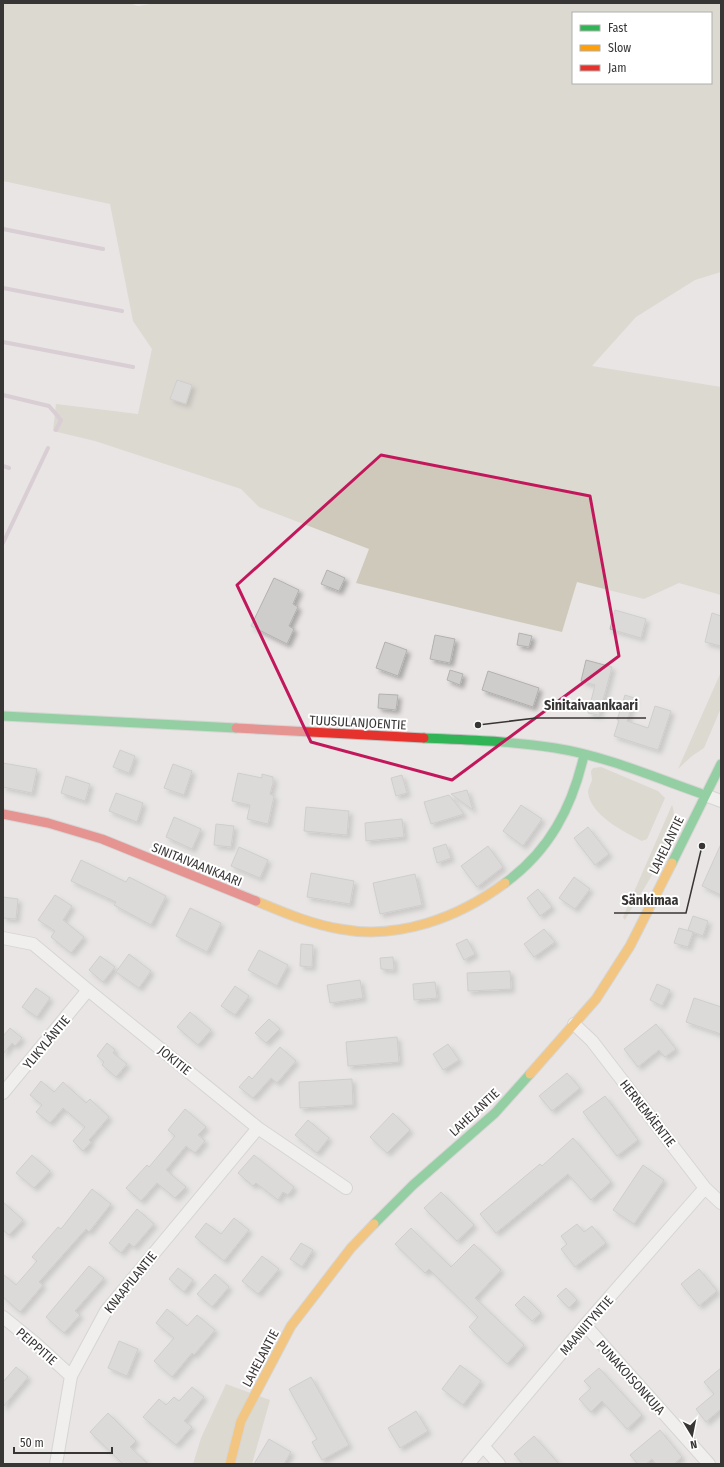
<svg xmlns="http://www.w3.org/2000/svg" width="724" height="1467" viewBox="0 0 724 1467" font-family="'Fira Sans Condensed',sans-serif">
	<defs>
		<filter id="shadow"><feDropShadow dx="3.5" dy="3.5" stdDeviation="2" flood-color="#0004"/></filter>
	</defs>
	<rect width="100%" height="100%" fill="#e8e5e4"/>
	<path fill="#cfc9bb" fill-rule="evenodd" d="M3 3H129L138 6 157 3H721V272L695 280 636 317 592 366 721 387V595L679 583 644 599 577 582 562 632 356 583 369 549 259 507 241 489 95 441 53 431 56 404 138 414 152 349 133 321 110 204 3 181ZM573 13H711V83H573Z
		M721 672V708L704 748 692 756 678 769Z
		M601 767 658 791 665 798 647 839 642 841C624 832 590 815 588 792 588 788 591 784 592 780 592 777 591 774 591 771L593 768Z
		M672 805C684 835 639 894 625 920L623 917Z
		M226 1384 270 1400 252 1464H193L201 1438Z"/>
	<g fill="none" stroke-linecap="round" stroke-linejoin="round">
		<path stroke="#c6b1c0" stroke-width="4" d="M3 229 103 249
			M3 288 122 311
			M3 342 133 367
			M3 395 49 406 61 420 56 430
			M3 466 9 468
			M3 543 48 448"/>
	</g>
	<path fill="#cfcdcc" stroke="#b3b1b0" filter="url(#shadow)" d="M177 380 192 385 186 404 170 399Z
		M327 570 345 578 339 591 321 584Z
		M274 578 299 590 293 604 298 607 289 626 294 629 287 644 251 626Z
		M615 610 646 619 641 638 610 629Z
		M712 613 721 616V646L705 642Z
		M519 633 532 636 529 647 517 645Z
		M435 635 455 639 450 663 430 659Z
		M385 642 407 650 398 676 376 668Z
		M586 660 612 667 599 715 588 713 595 685 581 681Z
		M450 670 463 674 460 685 447 680Z
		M488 671 539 688 533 707 482 690Z
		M379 694 398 695 396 710 378 708Z
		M625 695 634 698 627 721 648 728 655 706 671 711 658 750 614 736 619 720H617Z
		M120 750 135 756 129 773 113 767Z
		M3 763 37 769 32 793 3 787Z
		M173 764 192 771 184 795 164 788Z
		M238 773 262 778V774L273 777V783L270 794 274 796 268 824 247 819 250 805 232 801Z
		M402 775 407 793 396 796 391 778Z
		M66 776 90 784 85 801 61 793Z
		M467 790 473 810 451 794Z
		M116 793 143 803 137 822 109 811Z
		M449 795 464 814 431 824 424 802Z
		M521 805 542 819 523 846 503 831Z
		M306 807 349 811 347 835 304 831Z
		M174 817 201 829 192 849 166 837Z
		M402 819 404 837 366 841 365 823Z
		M216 824 234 826 231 847 214 845Z
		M588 827 609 854 595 865 574 838Z
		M446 844 451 858 437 863 433 848Z
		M721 844V895L702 886Z
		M488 846 503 867 477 887 461 866Z
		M239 847 268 860 260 878 231 866Z
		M81 860 126 882 129 877 166 896 151 925 114 905 116 902 71 881Z
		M311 873 354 881 350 904 307 897Z
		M415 874 422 905 380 914 373 883Z
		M574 877 590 889 575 909 559 898Z
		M538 889 552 907 540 916 527 898Z
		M55 895 72 906 63 920 84 937 71 953 51 937 55 931 38 920Z
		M3 897 18 899 16 919 3 918Z
		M190 908 221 923 207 952 176 936Z
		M693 916 708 921 703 936 688 930Z
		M679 928 693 932 688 947 674 943Z
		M544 929 555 942 534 957 524 944Z
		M467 939 475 954 464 960 456 944Z
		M301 944 313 945 312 967 300 966Z
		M259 950 288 965 277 986 248 970Z
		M129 954 151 971 139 988 116 972Z
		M100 956 115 967 103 982 89 970Z
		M393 957 394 970 381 969 380 958Z
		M510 971 511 989 468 991 467 973Z
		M360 980 363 998 330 1003 327 985Z
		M435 982 437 998 414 1000 413 984Z
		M657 984 670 990 662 1006 650 1000Z
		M235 986 249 996 235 1015 221 1006Z
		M36 988 50 998 37 1017 22 1007Z
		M694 998 721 1007V1034L686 1022Z
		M190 1012 211 1030 198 1045 177 1027Z
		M269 1019 280 1029 266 1043 255 1033Z
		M656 1024 676 1049 665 1057 659 1050 638 1067 624 1049Z
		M10 1028 22 1038 15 1046 12 1043 3 1054V1036Z
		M397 1037 399 1062 348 1066 346 1042Z
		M107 1043 115 1050 113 1053 127 1064 116 1077 102 1065 104 1062 97 1056Z
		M448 1044 459 1060 443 1070 433 1054Z
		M280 1047 296 1061 277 1083 271 1078 253 1098 239 1087 249 1076 252 1079Z
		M567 1073 580 1088 552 1111 539 1096Z
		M352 1079 353 1105 300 1108 299 1082Z
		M41 1081 54 1092 63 1082 86 1103 90 1099 109 1117 89 1140 91 1142 83 1151 73 1141 85 1127 63 1108 50 1123 36 1112 42 1105 30 1095Z
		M605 1096 638 1140 617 1156 583 1112Z
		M185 1109 206 1127 198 1135 205 1141 195 1153 186 1146 166 1170 186 1187 175 1198 157 1183 141 1201 126 1188 147 1165 149 1167 175 1136 168 1130Z
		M393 1113 410 1130 387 1153 370 1137Z
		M308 1120 329 1138 317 1153 295 1135Z
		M573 1138 611 1182 591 1200 568 1174 496 1233 480 1214 540 1164 542 1166Z
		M32 1155 50 1171 34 1188 16 1173Z
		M254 1155 294 1187 288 1195 283 1192 278 1200 256 1183 253 1186 238 1173Z
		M643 1165 664 1180 634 1224 613 1210Z
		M92 1189 111 1204 89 1232 86 1229 39 1282 43 1285 20 1312 3 1297V1274L16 1285 37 1261 32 1257 58 1227 61 1229Z
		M441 1192 474 1225 457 1241 424 1208Z
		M3 1202 23 1220 9 1235 3 1230Z
		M137 1209 154 1224 134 1247 129 1243 121 1253 109 1243Z
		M234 1218 249 1230 224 1261 195 1237 206 1223 221 1234Z
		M577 1224 584 1232 592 1226 606 1243 575 1267 561 1249 567 1244 561 1236Z
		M411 1228 451 1267 474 1244 501 1270 475 1298 524 1345 507 1364 469 1327 478 1317 429 1269 425 1273 395 1244Z
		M301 1243 313 1250 302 1267 290 1259Z
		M262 1256 279 1269 258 1294 242 1281Z
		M89 1266 104 1278 75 1311 80 1315 64 1333 46 1317Z
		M178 1268 193 1280 184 1292 169 1279Z
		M699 1269 717 1291 699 1306 681 1284Z
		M215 1274 229 1287 212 1307 197 1294Z
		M566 1288 577 1300 569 1308 557 1296Z
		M524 1296 541 1313 532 1321 515 1305Z
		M167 1309 187 1326 197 1315 215 1330 194 1355 192 1353 172 1377 154 1361 174 1338 156 1323Z
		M119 1341 138 1349 127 1376 108 1368Z
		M460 1365 481 1381 463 1405 442 1389Z
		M16 1367 28 1377 3 1407V1382Z
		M599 1368 642 1415 627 1429 602 1401 591 1412 579 1399 591 1388 584 1381Z
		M721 1368V1409L706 1422 696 1409 714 1394 704 1382Z
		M311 1377 349 1445 322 1460 312 1442 317 1439 289 1389Z
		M192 1387 204 1397 184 1421 192 1427 176 1445 143 1417 159 1399 166 1405 174 1397 179 1401Z
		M416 1411 428 1431 400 1448 388 1428Z
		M108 1413 136 1441 130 1447 148 1464H123L90 1432Z
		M660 1430 682 1457 674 1464H656L652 1459 646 1464H638L630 1455Z
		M534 1436 559 1464H523L514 1454Z
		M269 1439 291 1452 284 1464H254Z"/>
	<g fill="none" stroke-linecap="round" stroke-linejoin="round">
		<defs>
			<path id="street" d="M705 795 721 801
				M3 938 33 944 88 990 258 1128 346 1188
				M574 1024 592 1041 705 1188 721 1203
				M3 1093 88 990
				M3 1317 35 1343 71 1376
				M585 1325 709 1464
				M483 1446 499 1464
				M56 1464 71 1376 106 1311 258 1128
				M468 1464 585 1325 705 1188"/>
			<path id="fast" d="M3 716 236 728
				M424 738C468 740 512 741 555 748 606 756 656 778 705 795
				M672 863 721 764
				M505 883C549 851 572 808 584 755
				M374 1224 413 1185 495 1113 530 1074"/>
			<path id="slow" d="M256 901C283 912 310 924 340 929 398 940 458 918 505 883
				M530 1074 596 999 630 946 672 863
				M230 1464 241 1421 291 1326 351 1248 374 1224"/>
			<path id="jam" d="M236 728 424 738
				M3 814 48 823 102 839 256 901"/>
		</defs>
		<use href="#street" stroke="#c3c1c0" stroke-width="14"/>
		<use href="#fast" stroke="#c3c1c0" stroke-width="11"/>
		<use href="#slow" stroke="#c3c1c0" stroke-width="11"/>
		<use href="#jam" stroke="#c3c1c0" stroke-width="11"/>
		<use href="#street" stroke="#fcfbfb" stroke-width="12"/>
		<use href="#fast" stroke="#30b455" stroke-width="9"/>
		<use href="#slow" stroke="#ff9f0a" stroke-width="9"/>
		<use href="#jam" stroke="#e5322d" stroke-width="9"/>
	</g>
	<path d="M0 0H724V1467H0ZM381 455 590 496 619 656 452 780 311 742 237 585Z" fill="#e8e5e4" fill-opacity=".55" fill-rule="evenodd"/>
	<path fill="none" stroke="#c2185b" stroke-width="3" stroke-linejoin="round" d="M381 455 590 496 619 656 452 780 311 742 237 585Z"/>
	<g text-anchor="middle" stroke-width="4" stroke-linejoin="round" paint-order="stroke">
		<g font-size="13" fill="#383635" stroke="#fff">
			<text transform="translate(358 722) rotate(3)" y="5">TUUSULANJOENTIE</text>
			<text transform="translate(666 845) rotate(-64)" y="5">LAHELANTIE</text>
			<text transform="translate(197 864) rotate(22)" y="5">SINITAIVAANKAARI</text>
			<text transform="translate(46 1042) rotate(-50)" y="5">YLIKYLÄNTIE</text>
			<text transform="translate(175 1060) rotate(39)" y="5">JOKITIE</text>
			<text transform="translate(474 1112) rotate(-43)" y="5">LAHELANTIE</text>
			<text transform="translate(648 1113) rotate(52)" y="5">HERNEMÄENTIE</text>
			<text transform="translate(130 1282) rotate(-51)" y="5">KNAAPILANTIE</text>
			<text transform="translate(586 1325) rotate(-49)" y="5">MAANIITYNTIE</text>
			<text transform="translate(37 1346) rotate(41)" y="5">PEIPPITIE</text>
			<text transform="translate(260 1358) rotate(-62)" y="5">LAHELANTIE</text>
			<text transform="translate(631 1377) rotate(48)" y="5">PUNAKOISONKUJA</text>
		</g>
	</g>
	<path fill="none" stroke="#383635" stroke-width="1.5" d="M478 725L536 718H646M702 846L686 913H614"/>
	<g fill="#383635" stroke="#fff" stroke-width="1.5">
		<circle cx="478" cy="725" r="4"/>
		<circle cx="702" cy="846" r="4"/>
	</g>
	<g font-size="14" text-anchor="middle" font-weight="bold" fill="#383635" stroke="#fff" stroke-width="4" stroke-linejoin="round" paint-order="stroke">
		<text x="591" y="710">Sinitaivaankaari</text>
		<text x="650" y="905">Sänkimaa</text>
	</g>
	<rect width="724" height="1467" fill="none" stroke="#383635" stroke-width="8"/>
	<rect x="572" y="12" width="140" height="72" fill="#ffffff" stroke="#afafae"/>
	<rect x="580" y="25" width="20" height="6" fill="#30b455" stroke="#afafae"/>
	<text x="608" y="32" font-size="12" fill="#383635">Fast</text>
	<rect x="580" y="45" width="20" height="6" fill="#ff9f0a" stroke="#afafae"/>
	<text x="608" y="52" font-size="12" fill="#383635">Slow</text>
	<rect x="580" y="65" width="20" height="6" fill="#e5322d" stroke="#afafae"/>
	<text x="608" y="72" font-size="12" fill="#383635">Jam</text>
	<g transform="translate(692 1435) rotate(170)" stroke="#ffffff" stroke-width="3" paint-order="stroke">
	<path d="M0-3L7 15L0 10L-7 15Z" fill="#383635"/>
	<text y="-6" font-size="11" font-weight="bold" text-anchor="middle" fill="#383635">N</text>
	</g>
	<path d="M14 1447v6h98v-6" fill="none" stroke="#383635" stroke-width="2"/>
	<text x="20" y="1447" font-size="12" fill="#383635" stroke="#ffffff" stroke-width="3" paint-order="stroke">50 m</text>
</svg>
